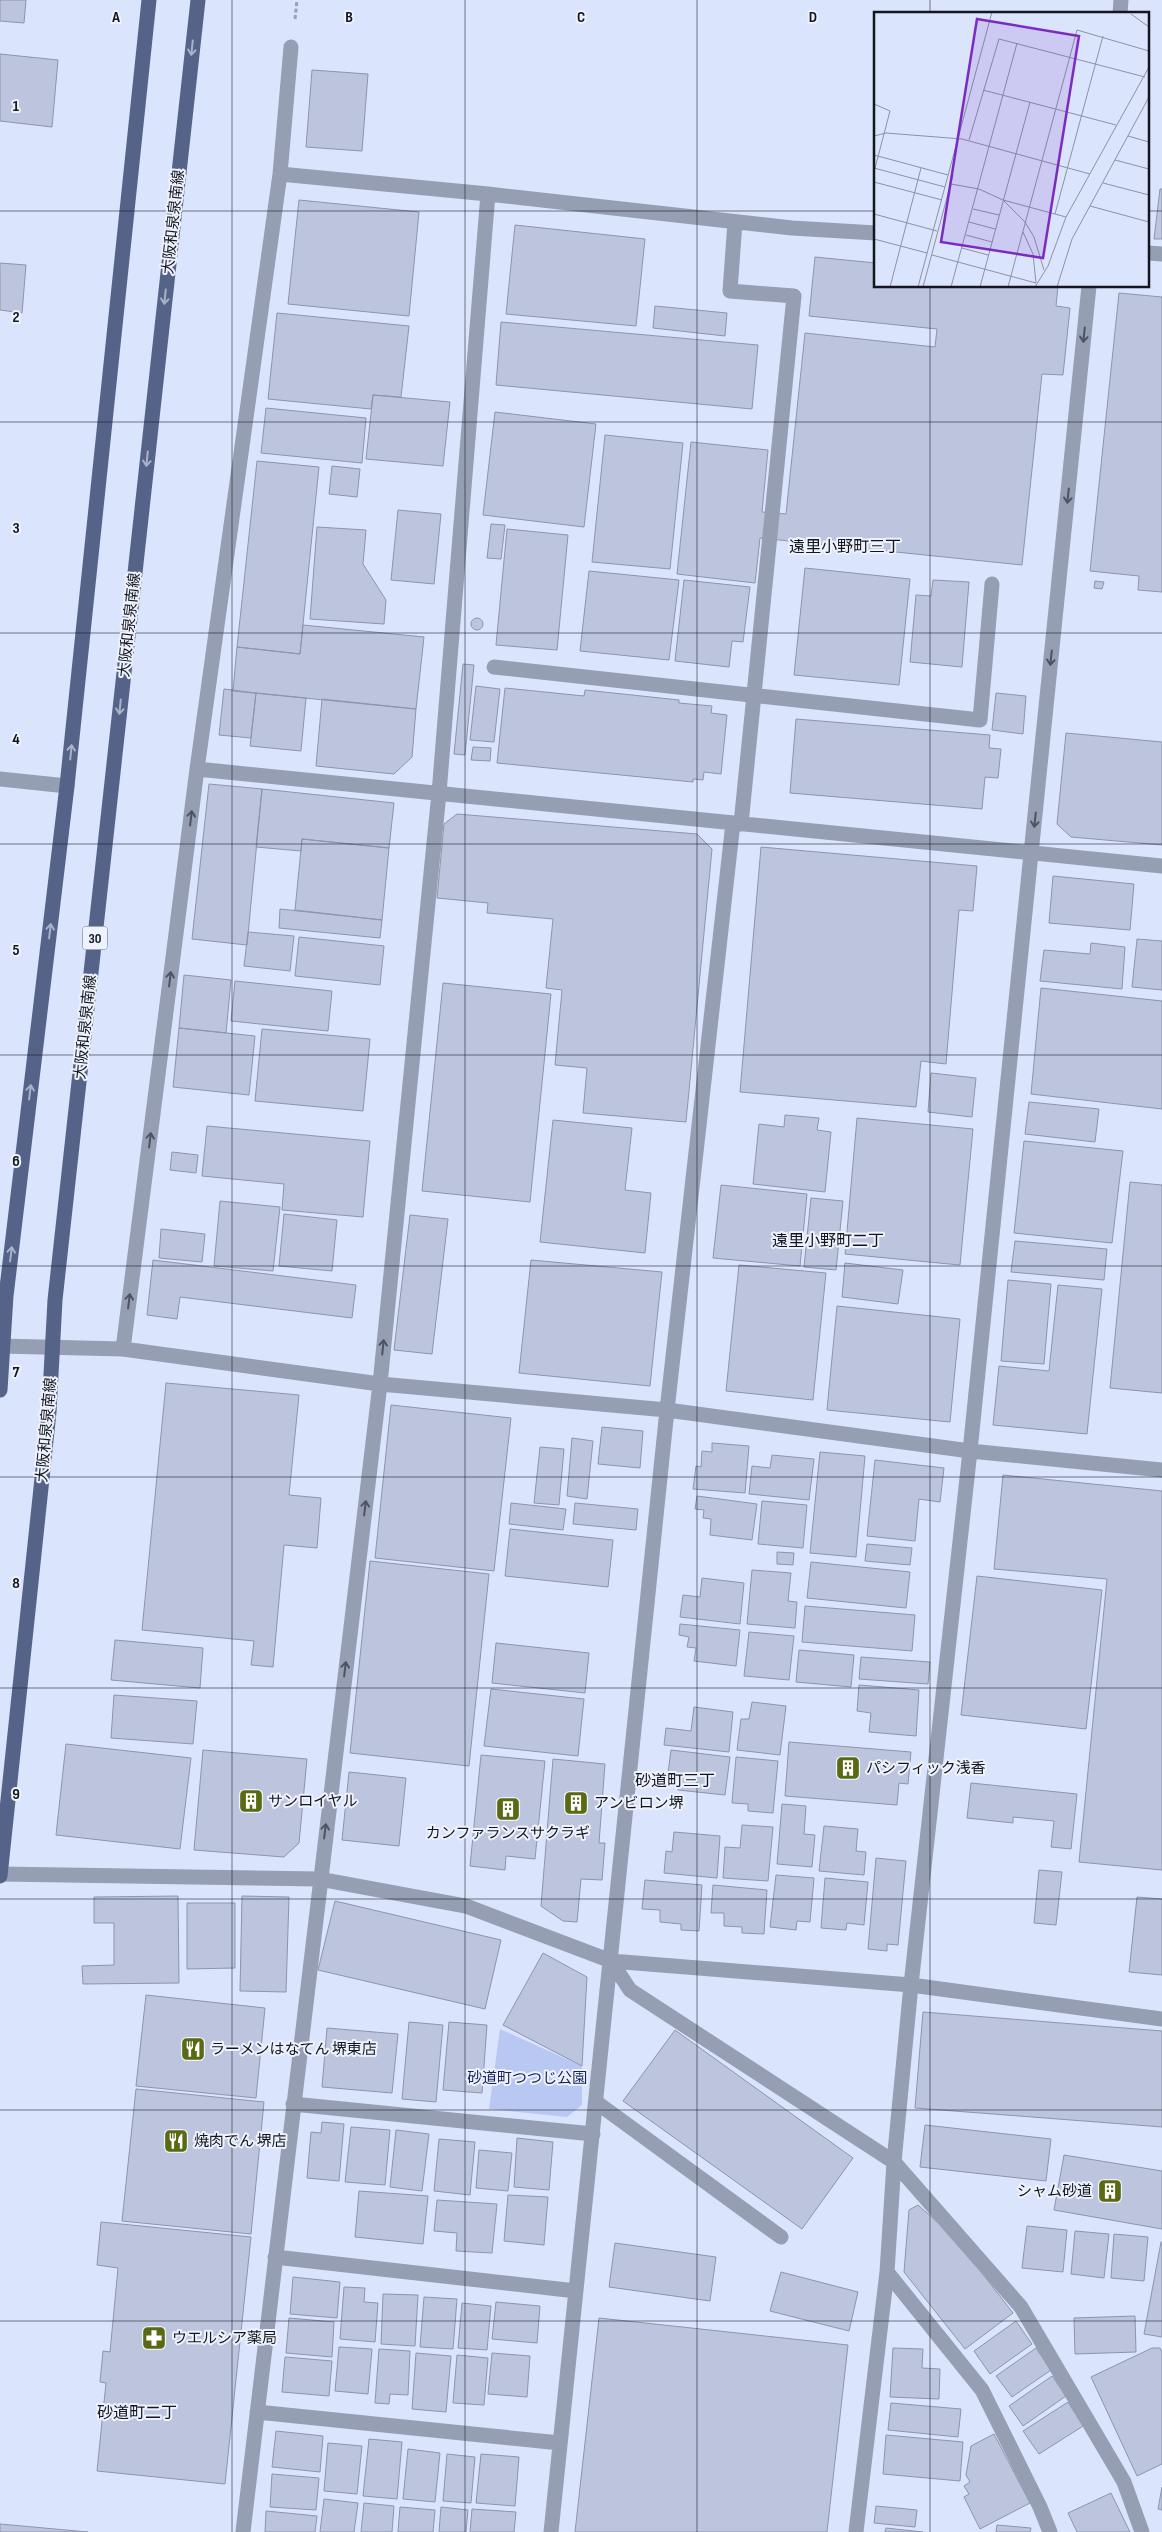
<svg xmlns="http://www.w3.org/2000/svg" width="1162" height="2532" viewBox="0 0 1162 2532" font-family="'Sofia Sans Condensed','Noto Sans JP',sans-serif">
	<rect width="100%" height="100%" fill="#dbe4fd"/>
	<path fill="#b9c8f3" d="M500 2029 582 2066V2105L567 2117 489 2109Z"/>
	<path fill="#bcc5dd" stroke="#8d95ac" d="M0 0H26L24 23 0 21Z
		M0 54 58 60 52 127 0 121Z
		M312 70 368 74 362 151 306 147Z
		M1160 189H1162V239H1154Z
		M299 200 419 212 409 316 288 304Z
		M515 225 645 239 636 326 506 314Z
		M815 257 876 263V286H1058L1056 306 1070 308 1063 375 1042 374 1022 565 760 538 755 583 677 574 691 442 768 450 762 512 786 514 805 333 935 347 937 329 809 316Z
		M0 263 26 265 22 313 0 310Z
		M1119 293 1162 297V592L1138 590 1139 576 1090 571Z
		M655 306 727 313 725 336 653 328Z
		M277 313 409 326 401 397 373 395 371 409 268 399Z
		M501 322 758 345 752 409 496 385Z
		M373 395 450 402 443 466 366 459Z
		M266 408 366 418 362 463 261 453Z
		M495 412 596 424 584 527 483 515Z
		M605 435 683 443 670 569 592 562Z
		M257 461 319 467 300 654 237 647Z
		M332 466 360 469 357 497 329 494Z
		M398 510 441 514 434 584 391 580Z
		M491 524 505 525 501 559 487 558Z
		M317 527 366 530 363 564 386 600 384 624 310 619Z
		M507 529 568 535 557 650 496 645Z
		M805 568 910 579 899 685 794 675Z
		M589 571 679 580 669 660 580 651Z
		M684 580 750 587 743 642 732 641 729 667 675 661Z
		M933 580 969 582 962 667 910 662 916 595 931 596Z
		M1095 581 1104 582 1102 589 1094 588Z
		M471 624a6 6 0 1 1 12 0a6 6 0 1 1-12 0Z
		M303 625 424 637 416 709 233 691 237 647 300 654Z
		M463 664 474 665 465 755 454 754Z
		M476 686 500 689 494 742 470 740Z
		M505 688 584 696 585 690 679 700V703L712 706 711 713 727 715 721 774 704 772 703 780 693 779V782L497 763Z
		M224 689 256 693 251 738 219 735Z
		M256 693 306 698 301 751 250 746Z
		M996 693 1026 696 1023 734 992 730Z
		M322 699 416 709 412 757 394 774 316 766Z
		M796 719 990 735 989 748 1001 749 998 778 985 777 982 809 790 793Z
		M1066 733 1162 742V845L1071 837 1057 824Z
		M473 747 491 748 490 761 471 760Z
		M209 784 262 789 247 945 192 939Z
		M262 789 394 803 389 848 302 839 301 851 256 847Z
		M457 814 697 834 712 849 686 1122 583 1113 587 1068 555 1065 562 990 546 988 553 919 487 913 488 903 437 898 444 824Z
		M302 839 389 848 382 920 295 910Z
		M761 847 977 866 973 911 959 910 946 1064 921 1061 916 1107 740 1092Z
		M1053 876 1134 884 1130 930 1049 923Z
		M280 909 382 920 380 938 279 928Z
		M248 932 294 936 290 971 244 966Z
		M299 937 384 946 380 985 295 976Z
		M1137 939 1162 941V990L1132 987Z
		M1091 943 1125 947 1122 989 1040 981 1044 950 1090 954Z
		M184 975 231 980 226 1033 179 1028Z
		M235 981 332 991 328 1031 231 1021Z
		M443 983 551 994 530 1202 422 1191Z
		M1041 988 1162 1001V1109L1031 1094Z
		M179 1028 255 1036 249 1095 173 1087Z
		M262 1029 370 1039 363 1111 255 1101Z
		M931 1073 976 1078 972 1117 928 1112Z
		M1029 1102 1099 1109 1095 1142 1025 1134Z
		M785 1115 819 1118 817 1130 831 1132 825 1192 753 1184 759 1124 784 1127Z
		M857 1118 973 1129 960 1265 845 1254Z
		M553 1120 632 1128 625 1190 651 1193 645 1253 540 1242Z
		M207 1126 370 1141 363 1217 282 1210 284 1184 202 1176Z
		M1024 1141 1123 1151 1112 1243 1014 1233Z
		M172 1152 198 1155 196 1173 170 1170Z
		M1130 1182 1162 1185V1393L1110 1388Z
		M721 1185 807 1194 800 1266 713 1258Z
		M811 1198 843 1201 836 1270 804 1267Z
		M220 1201 280 1207 273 1271 214 1266Z
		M284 1214 337 1220 332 1271 279 1266Z
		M410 1215 448 1219 432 1354 394 1350Z
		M161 1229 205 1234 202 1262 159 1258Z
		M1015 1241 1107 1249 1104 1280 1011 1272Z
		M153 1260 356 1285 352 1318 180 1297 177 1319 147 1315Z
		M531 1260 662 1272 650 1386 519 1373Z
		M845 1263 903 1270 898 1304 842 1297Z
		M739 1265 826 1273 813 1400 726 1391Z
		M1008 1280 1051 1284 1044 1364 1001 1361Z
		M1058 1285 1102 1289 1087 1434 993 1425 999 1366 1049 1371Z
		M837 1306 960 1319 950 1422 827 1410Z
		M166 1383 299 1395 289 1495 321 1498 317 1548 284 1545 273 1667 251 1665 254 1641 142 1630Z
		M391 1405 511 1418 494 1571 375 1558Z
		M602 1427 643 1431 640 1468 598 1464Z
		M572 1438 593 1441 587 1499 567 1496Z
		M712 1443 749 1446 745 1493 693 1489 696 1466 701 1467 702 1451 712 1452Z
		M540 1447 564 1449 559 1505 534 1503Z
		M820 1452 865 1456 856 1557 810 1553Z
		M772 1455 814 1459 809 1500 749 1494 752 1466 770 1468Z
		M875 1460 944 1468 940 1502 919 1499 915 1541 867 1536Z
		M1003 1475 1162 1491V1870L1079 1862 1107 1579 994 1569Z
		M697 1496 757 1504 752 1540 710 1535 711 1519 703 1518 704 1510 695 1509Z
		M762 1501 807 1505 803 1548 758 1544Z
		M511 1503 566 1509 563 1530 509 1524Z
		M575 1503 638 1509 636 1530 573 1524Z
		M510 1529 613 1540 608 1587 505 1576Z
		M867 1544 912 1548 910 1565 865 1561Z
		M777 1552 794 1553 793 1565 777 1564Z
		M370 1561 489 1574 469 1766 350 1753Z
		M811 1562 910 1572 906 1608 807 1598Z
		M752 1570 791 1573 788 1601 797 1602 795 1628 747 1624Z
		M977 1576 1102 1590 1086 1729 961 1715Z
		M702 1578 744 1583 740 1624 680 1617 683 1595 700 1597Z
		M805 1606 915 1615 912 1651 802 1642Z
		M680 1624 740 1630 736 1666 694 1661 696 1648 687 1647 689 1637 679 1635Z
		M749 1632 794 1636 789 1680 744 1676Z
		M115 1640 203 1648 200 1688 111 1680Z
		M496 1643 589 1653 585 1693 492 1683Z
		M799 1650 854 1655 851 1687 796 1682Z
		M861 1657 930 1662 928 1684 859 1679Z
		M859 1685 919 1690 916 1736 869 1732 871 1713 857 1711Z
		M491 1689 584 1699 578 1756 484 1746Z
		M114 1695 197 1701 193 1744 111 1738Z
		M752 1702 786 1706 780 1755 737 1750 741 1719H749Z
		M694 1707 733 1712 729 1752 664 1745 666 1728 691 1731Z
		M789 1742 911 1752 908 1784 899 1783 897 1805 785 1796Z
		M66 1744 191 1758 180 1849 56 1835Z
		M203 1750 307 1759 299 1843 284 1857 194 1850Z
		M671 1750 730 1757 725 1795 678 1790 680 1775 668 1773Z
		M481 1755 545 1761 535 1859 506 1856 505 1870 470 1866Z
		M736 1757 778 1761 773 1813 748 1811V1804L732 1803Z
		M553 1759 605 1764 599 1843H605L602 1880 581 1879 577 1922 563 1921 541 1906Z
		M349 1772 406 1778 399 1846 342 1840Z
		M971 1783 1077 1794 1071 1849 1051 1847 1054 1821 1013 1817V1823L967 1818Z
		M782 1804 806 1806 804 1834 815 1835 812 1867 777 1864Z
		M742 1825 773 1827 768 1881 723 1878 725 1847 740 1848Z
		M824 1826 858 1829 856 1851 866 1852 864 1875 819 1871Z
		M674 1832 720 1836 717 1878 664 1873 666 1851 672 1852Z
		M876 1858 906 1861 898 1945 887 1944V1951L868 1949Z
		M1039 1870 1062 1872 1056 1925 1034 1923Z
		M776 1875 814 1878 810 1922 797 1921 796 1930 770 1927Z
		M825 1878 868 1882 864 1925 847 1923 846 1930 821 1928Z
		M645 1880 702 1885 699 1931 681 1930V1924L660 1922V1910L642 1909Z
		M713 1885 767 1890 764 1934 742 1933V1927L724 1926V1913H711Z
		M178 1896 179 1983 83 1984 82 1966 114 1965V1923H94V1897Z
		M242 1896 289 1897 286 1992 240 1991Z
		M1137 1897 1162 1899V1975L1129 1972Z
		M335 1901 501 1940 485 2009 318 1970Z
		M187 1903H235V1968L187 1969Z
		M543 1953 587 1977 582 2066 503 2025Z
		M146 1995 265 2008 256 2098 136 2086Z
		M923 2012 1162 2031V2127L915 2108Z
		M409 2022 443 2025 436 2102 402 2099Z
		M449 2022 487 2025 482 2093 443 2090Z
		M327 2028 398 2034 392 2093 322 2087Z
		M675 2030 853 2158 802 2229 623 2101Z
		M136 2089 264 2102 251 2234 122 2221Z
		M322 2122 344 2124 339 2181 307 2178 311 2132 321 2133Z
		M925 2125 1051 2139 1046 2181 920 2167Z
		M351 2127 390 2130 385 2185 345 2182Z
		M396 2130 429 2134 422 2191 390 2187Z
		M517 2138 553 2142 549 2190 514 2187Z
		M439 2139 475 2142 470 2195 434 2191Z
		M479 2150 512 2153 508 2191 476 2188Z
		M1064 2155 1162 2171V2229L1054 2210Z
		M359 2191 428 2196 423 2244 355 2237Z
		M508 2195 548 2197 544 2245 504 2241Z
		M437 2200 497 2204 492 2253 456 2251 457 2233 434 2231Z
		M918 2205 954 2237 1013 2313 965 2349 904 2272 909 2210Z
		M101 2222 251 2237 225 2484 97 2471 106 2383 100 2382 103 2351 110 2352 118 2268 97 2265Z
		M1027 2226 1067 2230 1063 2272 1022 2268Z
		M1075 2231 1109 2234 1104 2278 1071 2274Z
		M1114 2234 1148 2237 1144 2281 1111 2278Z
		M1161 2242H1162V2337L1144 2334Z
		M615 2243 716 2257 710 2301 609 2287Z
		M781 2272 858 2292 849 2331 770 2311Z
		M293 2277 340 2282 337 2318 290 2314Z
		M344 2287 365 2288 364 2302 378 2303 375 2342 340 2339Z
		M383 2294 418 2295 415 2346 381 2344Z
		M424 2297 457 2299 453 2349 420 2347Z
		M496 2302 540 2306 537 2343 492 2339Z
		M462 2303 491 2306 487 2350 458 2348Z
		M1135 2316 1136 2352 1075 2354 1074 2318Z
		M289 2318 334 2322 332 2357 286 2353Z
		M599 2318 848 2345 827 2532H575Z
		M1016 2321 1032 2344 990 2374 974 2351Z
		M339 2347 372 2349 368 2394 335 2391Z
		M893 2348 923 2349 922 2368 940 2369 939 2399 890 2397Z
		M1036 2348 1051 2370 1012 2397 996 2376Z
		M1152 2348H1160L1162 2352V2464L1137 2476 1091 2377Z
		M379 2349 410 2351 408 2395 390 2394 389 2404 375 2403Z
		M416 2353 451 2356 446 2412 412 2409Z
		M492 2353 530 2356 527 2397 488 2394Z
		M457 2355 488 2358 484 2405 453 2403Z
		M285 2357 332 2361 329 2396 282 2392Z
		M1052 2376 1066 2396 1023 2426 1009 2406Z
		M1068 2402 1083 2426 1039 2454 1023 2431Z
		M891 2403 961 2409 958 2437 888 2430Z
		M276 2431 323 2436 320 2472 272 2467Z
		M994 2434 1030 2503 980 2529 964 2497 969 2494 964 2486 970 2482 966 2475 971 2446Z
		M886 2435 963 2442 960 2481 883 2474Z
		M369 2439 402 2442 397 2499 363 2496Z
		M328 2443 362 2446 357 2494 324 2491Z
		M408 2449 440 2453 435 2502 403 2499Z
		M447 2454 475 2457 471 2503 443 2501Z
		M481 2454 519 2457 515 2506 476 2503Z
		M272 2474 319 2478 316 2510 270 2507Z
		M1162 2487V2510L1158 2509Z
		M1111 2493 1130 2532H1077L1068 2513Z
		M324 2499 358 2503 354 2532H320Z
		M364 2503 394 2506 392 2532H361Z
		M876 2506 917 2510 915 2527 874 2523Z
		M400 2507 435 2510 433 2532H398Z
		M441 2507 468 2510 466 2532H439Z
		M472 2509 516 2512 514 2532H470Z
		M266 2511 317 2516 315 2532H265Z
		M0 2524 88 2532H0Z
		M997 2525 1031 2528 1030 2532H996Z
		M886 2528 923 2532H885Z"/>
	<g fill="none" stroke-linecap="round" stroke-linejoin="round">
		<path stroke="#9aa1b4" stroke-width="3" stroke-dasharray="4 2.5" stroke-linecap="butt" d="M295 19 297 0"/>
		<path stroke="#969eb4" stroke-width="15" d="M1120 14 1121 0
			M280 174 488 194 792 228 876 233
			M735 222 730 291 794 296 741 824
			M1148 253 1162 254
			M494 667 980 720 992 584
			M197 769 1162 866
			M0 779 67 786
			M0 1346 123 1349 380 1384 667 1410 970 1451 1162 1470
			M123 1349 197 769 280 174 291 47
			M0 1874 320 1879 466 1906 611 1961 911 1985 1162 2019
			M611 1961 630 1990 894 2162 1021 2307 1124 2482 1142 2532
			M596 2102 781 2237
			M293 2104 593 2134
			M275 2257 576 2291
			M887 2272 982 2390 1040 2507 1050 2532
			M257 2412 560 2443
			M243 2532 380 1384 439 793 488 194
			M551 2532 667 1410 733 823
			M856 2532 887 2272 894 2162 911 1985 970 1451 1089 286"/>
		<path stroke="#566389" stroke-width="15" d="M0 1390 6 1296 67 786 149 0
			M0 1876 49 1412 55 1300 198 0"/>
	</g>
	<defs><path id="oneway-shaft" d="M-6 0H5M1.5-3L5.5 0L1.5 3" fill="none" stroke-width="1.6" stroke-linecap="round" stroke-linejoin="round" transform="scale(1.25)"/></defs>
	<g stroke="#aab2c8">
		<use href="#oneway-shaft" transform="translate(192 48) rotate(96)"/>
		<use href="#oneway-shaft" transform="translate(165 297) rotate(96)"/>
		<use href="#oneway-shaft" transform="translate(147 459) rotate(96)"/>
		<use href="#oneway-shaft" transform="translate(120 707) rotate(96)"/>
		<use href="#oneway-shaft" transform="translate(71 752) rotate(-84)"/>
		<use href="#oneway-shaft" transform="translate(50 931) rotate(-83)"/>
		<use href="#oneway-shaft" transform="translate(30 1092) rotate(-83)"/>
		<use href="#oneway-shaft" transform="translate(11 1254) rotate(-83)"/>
	</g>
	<g stroke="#4e5362">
		<use href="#oneway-shaft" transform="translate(1084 335) rotate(96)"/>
		<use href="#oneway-shaft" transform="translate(1068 496) rotate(96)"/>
		<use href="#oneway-shaft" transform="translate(1051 658) rotate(96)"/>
		<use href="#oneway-shaft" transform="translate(191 818) rotate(-83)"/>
		<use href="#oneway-shaft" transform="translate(1035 820) rotate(96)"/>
		<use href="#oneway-shaft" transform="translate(170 979) rotate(-83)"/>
		<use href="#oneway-shaft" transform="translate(150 1140) rotate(-83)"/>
		<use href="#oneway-shaft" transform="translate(129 1301) rotate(-83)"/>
		<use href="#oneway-shaft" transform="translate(383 1347) rotate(-84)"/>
		<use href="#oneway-shaft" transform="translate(365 1508) rotate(-83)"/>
		<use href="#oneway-shaft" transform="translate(345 1669) rotate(-83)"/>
		<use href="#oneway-shaft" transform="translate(325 1831) rotate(-83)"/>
	</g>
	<path fill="none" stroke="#13161e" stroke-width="1" stroke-opacity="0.55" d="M232 0V2532M465 0V2532M697 0V2532M930 0V14M0 211H876M1148 211H1162M930 286V2532M0 422H1162M0 633H1162M0 844H1162M0 1055H1162M0 1266H1162M0 1477H1162M0 1688H1162M0 1899H1162M0 2110H1162M0 2321H1162"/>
	<defs>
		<symbol id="building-square" viewBox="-11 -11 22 22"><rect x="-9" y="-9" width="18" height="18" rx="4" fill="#5a6a13" stroke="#eef2fc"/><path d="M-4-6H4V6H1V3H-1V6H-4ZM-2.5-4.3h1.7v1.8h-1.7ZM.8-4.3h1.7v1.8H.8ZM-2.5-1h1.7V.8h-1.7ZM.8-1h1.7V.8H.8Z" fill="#fff"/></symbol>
		<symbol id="restaurant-square" viewBox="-11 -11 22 22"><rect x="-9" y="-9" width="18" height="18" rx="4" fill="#5a6a13" stroke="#eef2fc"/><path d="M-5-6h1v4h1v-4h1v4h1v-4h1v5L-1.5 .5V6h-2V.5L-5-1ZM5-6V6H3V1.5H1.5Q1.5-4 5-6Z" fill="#fff"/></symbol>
		<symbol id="pharmacy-square" viewBox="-11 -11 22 22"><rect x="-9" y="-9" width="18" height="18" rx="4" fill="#5a6a13" stroke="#eef2fc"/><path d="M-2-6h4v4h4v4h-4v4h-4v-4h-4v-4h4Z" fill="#fff"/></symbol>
	</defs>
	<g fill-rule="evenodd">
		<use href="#building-square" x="834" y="1754" width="28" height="28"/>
		<use href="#building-square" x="237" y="1787" width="28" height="28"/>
		<use href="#building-square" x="562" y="1789" width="28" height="28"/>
		<use href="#building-square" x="494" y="1795" width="28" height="28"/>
		<use href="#restaurant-square" x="179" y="2035" width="28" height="28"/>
		<use href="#restaurant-square" x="162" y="2127" width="28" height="28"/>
		<use href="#building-square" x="1096" y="2177" width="28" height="28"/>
		<use href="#pharmacy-square" x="140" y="2324" width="28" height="28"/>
	</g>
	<g text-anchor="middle" stroke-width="4" stroke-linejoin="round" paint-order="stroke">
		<rect fill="#eef2fc" stroke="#555861" stroke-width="1" x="82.5" y="926.5" width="25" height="23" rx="4"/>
		<g font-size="14" font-weight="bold" fill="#13161e">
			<text x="95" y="943">30</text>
		</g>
		<g font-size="15" fill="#13161e" stroke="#eef2fc">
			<text transform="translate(173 222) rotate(-84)" y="5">大阪和泉泉南線</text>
			<text transform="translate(129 625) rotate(-84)" y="5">大阪和泉泉南線</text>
			<text transform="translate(85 1027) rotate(-84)" y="5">大阪和泉泉南線</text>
			<text transform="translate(46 1430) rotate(-85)" y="5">大阪和泉泉南線</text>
		</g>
		<g font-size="15" fill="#13161e" stroke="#eef2fc" text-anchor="start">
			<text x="866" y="1773">パシフィック浅香</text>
			<text x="268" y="1806">サンロイヤル</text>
			<text x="594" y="1808">アンビロン堺</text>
			<text x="508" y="1838" text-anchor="middle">カンファランスサクラギ</text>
			<text x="210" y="2054">ラーメンはなてん 堺東店</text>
			<text x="194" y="2146">焼肉でん 堺店</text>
			<text x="1092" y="2196" text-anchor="end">シャム砂道</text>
			<text x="172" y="2343">ウエルシア薬局</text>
		</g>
		<g font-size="15" fill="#16225c" stroke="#eef2fc">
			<text x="527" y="2083">砂道町つつじ公園</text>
		</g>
		<g font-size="16" fill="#13161e" stroke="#eef2fc">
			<text x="845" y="552">遠里小野町三丁</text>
			<text x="828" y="1246">遠里小野町二丁</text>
			<text x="675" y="1786">砂道町三丁</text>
			<text x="137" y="2418">砂道町二丁</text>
		</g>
	</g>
	<g transform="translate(874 12)">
		<rect width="275" height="275" fill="#dbe4fd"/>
		<path fill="none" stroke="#8b92a4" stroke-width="1" d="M257 2 275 15M109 78 242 113M0 92 16 99 0 160M0 124 12 121 88 127 216 162M254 124 275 130M95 128 125 27 271 65M0 143 74 163M241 148 275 157M0 156 71 175M0 170 68 188M229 171 275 183M77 172 105 177 129 188 192 205M129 188 151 210 160 225 170 258M216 194 275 210M99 197 125 203M0 202 63 219M181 202 229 24M95 210 121 217M92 223 118 230M0 227 53 241M88 236 114 243M58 243 162 271 159 242 149 220M16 275 47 156M44 275 118 0M49 275 79 163M77 275 143 31M106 275 156 90M134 275 203 18 275 39M161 275 174 254 192 205 275 55M183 275 198 227 275 85"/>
		<path fill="#7b2cbf" fill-opacity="0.15" stroke="#7b2cbf" stroke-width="2.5" d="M103 7 205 24 169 246 67 230Z"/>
		<rect width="275" height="275" fill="none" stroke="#13161e" stroke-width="2.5"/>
	</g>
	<g font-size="16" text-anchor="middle" font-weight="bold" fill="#13161e" stroke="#eef2fc" stroke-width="4" stroke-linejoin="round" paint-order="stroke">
		<text x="116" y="22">A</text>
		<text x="349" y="22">B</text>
		<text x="581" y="22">C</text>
		<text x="813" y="22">D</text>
		<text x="16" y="111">1</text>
		<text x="16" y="322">2</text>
		<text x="16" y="533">3</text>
		<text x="16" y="744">4</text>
		<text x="16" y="955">5</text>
		<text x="16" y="1166">6</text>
		<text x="16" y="1377">7</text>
		<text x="16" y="1588">8</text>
		<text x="16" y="1799">9</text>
	</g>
</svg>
